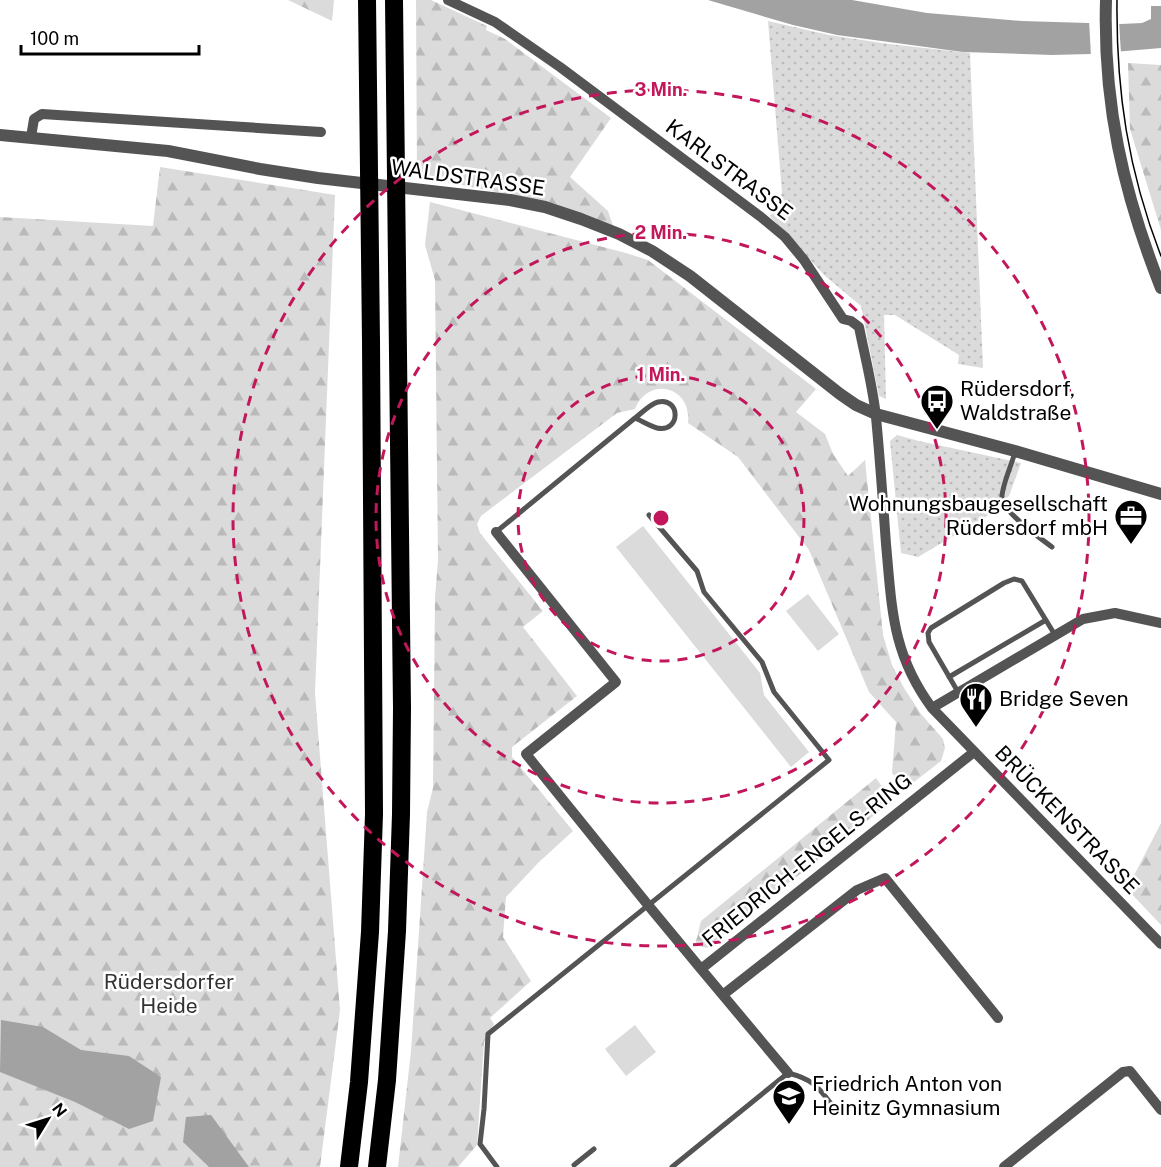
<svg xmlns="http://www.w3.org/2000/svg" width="1161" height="1167" viewBox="0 0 1161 1167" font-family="'Public Sans',sans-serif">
	<defs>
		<pattern id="grass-dots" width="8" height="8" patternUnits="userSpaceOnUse" patternTransform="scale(1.5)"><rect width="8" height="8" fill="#dbdbdb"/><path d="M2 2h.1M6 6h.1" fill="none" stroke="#bababa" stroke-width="1.8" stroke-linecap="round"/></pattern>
		<pattern id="forest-firs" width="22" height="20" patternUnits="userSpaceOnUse" patternTransform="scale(1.5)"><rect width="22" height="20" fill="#dbdbdb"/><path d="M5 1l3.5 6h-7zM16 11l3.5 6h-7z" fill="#bababa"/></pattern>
	</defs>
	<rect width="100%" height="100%" fill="#fff"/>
	<path fill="url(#grass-dots)" d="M768 21 829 35 889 44 970 53 983 368 958 364 959 355 895 315H884L886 399 879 396 861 306 824 275 770 216 782 193Z
		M897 435 919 441 1021 463 1009 496 992 513 918 557 901 553 890 441Z"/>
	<path fill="url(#forest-firs)" d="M288 0H334L332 21Z
		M416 0H431L487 26 486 30 505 39 611 118 570 177 608 211 613 226 556 204 417 176Z
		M1128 63 1161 65V230L1130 129Z
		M160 167 335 195 315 693 340 1010 320 1167H0V217L153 226Z
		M430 202 626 253 648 260 816 389 796 412 825 434 833 454 848 476 865 460 883 635 892 665 904 688 921 714 943 739 945 748 941 761 905 789 892 773 896 722 869 692 809 550 738 457 688 423C692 387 649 375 635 409L617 413 481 516 477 524 480 533 543 611 523 627 577 696 512 747V757L573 831 538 863 506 897 503 937 531 981 490 1018 494 1024 484 1042 477 1145 458 1167H398L411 1051 427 812 433 788 435 598 438 560 435 280 425 245Z
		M876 778 892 801 707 948 695 945 701 921Z
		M1161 823V925L1127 889Z"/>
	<path fill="#dbdbdb" d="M643 526 760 673 764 695 809 752 791 767 616 547Z
		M808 594 839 634 818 651 786 611Z
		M635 1025 656 1052 626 1076 605 1049Z"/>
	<path fill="#a2a2a2" d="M708 0H852L927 13 1022 21 1121 24 1142 23 1151 19V6H1161V48L1090 54 1052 55 963 52 837 35 793 25Z
		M1 1020 43 1027 81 1050 129 1056 161 1077 153 1121 129 1129 75 1102 0 1072Z
		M211 1115 249 1167H209L183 1142 186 1117Z"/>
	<path fill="#fff" d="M1089 19 1119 21 1121 54 1091 57Z"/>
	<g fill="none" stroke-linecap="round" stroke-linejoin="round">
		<path stroke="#545454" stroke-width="5" d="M1015 452C1012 464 1001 488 1002 498 1003 512 1040 538 1052 547
			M496 532 635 418C642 421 650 426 657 428 681 433 681 397 658 402 650 404 642 413 635 418
			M949 677 1046 620
			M958 692 929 642 928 633 931 628 1004 583 1014 579 1022 581 1055 635
			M574 1165 594 1149
			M497 1167 480 1144 484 1109 488 1034 829 760 774 692 762 662 704 592 697 571 649 515
			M672 1167 788 1073C816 1080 819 1089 836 1110"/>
		<path stroke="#545454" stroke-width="10" d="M448 0 495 22 560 67 761 217 785 237 804 260 843 319 851 321 859 327C865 357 873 387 876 417 880 459 883 502 886 544 892 609 892 654 932 708L1161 944
			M31 137 34 119 42 114 321 132
			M496 532 616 682 526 754 648 905 701 969 974 752
			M932 708 1083 619 1115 613 1161 623
			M701 969 788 1073
			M724 994 857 890 885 878 998 1018
			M1004 1167 1123 1072 1130 1071 1161 1110"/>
		<path stroke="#545454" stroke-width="12" d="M1106 0C1103 104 1123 192 1161 288
			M0 135 168 151 260 169 318 178 510 200 545 207 581 219 619 234 652 251 690 276 840 394 856 405 876 414 1015 451 1161 494"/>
		<path stroke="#000" stroke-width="18" d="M349 1167 359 1082 370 932 374 814 371 341 367 0
			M377 1167 387 1080 397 931 401 814 402 708 394 0"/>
		<path stroke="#000" stroke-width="1.5" d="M1117 0C1116 91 1128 171 1161 256"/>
	</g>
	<g fill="none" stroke="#c2185b" stroke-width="3" stroke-dasharray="10 8">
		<circle cx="661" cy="518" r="143"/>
		<circle cx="661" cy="518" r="285"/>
		<circle cx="661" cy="518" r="428"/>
	</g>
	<defs>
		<symbol id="bus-pin" viewBox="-11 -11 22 30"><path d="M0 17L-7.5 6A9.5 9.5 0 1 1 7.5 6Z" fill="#000" stroke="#fff"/><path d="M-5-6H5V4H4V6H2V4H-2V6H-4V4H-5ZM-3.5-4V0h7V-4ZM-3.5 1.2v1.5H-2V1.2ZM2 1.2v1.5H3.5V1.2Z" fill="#fff"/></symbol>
		<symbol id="office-pin" viewBox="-11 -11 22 30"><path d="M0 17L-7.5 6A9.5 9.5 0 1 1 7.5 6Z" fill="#000" stroke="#fff"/><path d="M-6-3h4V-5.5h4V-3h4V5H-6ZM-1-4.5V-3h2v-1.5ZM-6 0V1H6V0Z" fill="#fff"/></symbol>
		<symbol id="restaurant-pin" viewBox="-11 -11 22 30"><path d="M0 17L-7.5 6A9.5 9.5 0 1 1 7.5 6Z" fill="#000" stroke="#fff"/><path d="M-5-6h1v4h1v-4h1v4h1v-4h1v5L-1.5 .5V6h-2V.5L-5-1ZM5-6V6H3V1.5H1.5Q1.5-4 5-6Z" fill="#fff"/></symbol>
		<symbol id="school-pin" viewBox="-11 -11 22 30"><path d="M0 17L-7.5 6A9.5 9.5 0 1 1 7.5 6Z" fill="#000" stroke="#fff"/><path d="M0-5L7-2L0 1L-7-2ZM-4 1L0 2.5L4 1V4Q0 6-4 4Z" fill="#fff"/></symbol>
	</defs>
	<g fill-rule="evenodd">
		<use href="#bus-pin" x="918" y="382" width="38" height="52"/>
		<use href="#office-pin" x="1112" y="497" width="38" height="52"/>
		<use href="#restaurant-pin" x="957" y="680" width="38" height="52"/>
		<use href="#school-pin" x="770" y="1077" width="38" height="52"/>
	</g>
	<g text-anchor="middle" stroke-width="5" stroke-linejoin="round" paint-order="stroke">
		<g font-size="21" fill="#000" stroke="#fff">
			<text transform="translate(729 170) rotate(37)" y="7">KARLSTRASSE</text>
			<text transform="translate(468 178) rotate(8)" y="7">WALDSTRASSE</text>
			<text transform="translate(1067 820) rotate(46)" y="7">BRÜCKENSTRASSE</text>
			<text transform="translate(807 860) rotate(-39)" y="7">FRIEDRICH-ENGELS-RING</text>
		</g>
		<g font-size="21" fill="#000" stroke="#fff" text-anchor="start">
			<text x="960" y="396">Rüdersdorf,<tspan x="960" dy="24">Waldstraße</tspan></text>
			<text x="1108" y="511" text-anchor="end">Wohnungsbaugesellschaft<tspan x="1108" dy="24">Rüdersdorf mbH</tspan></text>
			<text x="999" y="706">Bridge Seven</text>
			<text x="812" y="1091">Friedrich Anton von<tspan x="812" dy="24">Heinitz Gymnasium</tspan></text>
		</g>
		<g font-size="21" fill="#323232" stroke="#fff">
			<text x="169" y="989">Rüdersdorfer<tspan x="169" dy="24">Heide</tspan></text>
		</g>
	</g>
	<circle cx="661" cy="518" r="9" fill="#c2185b" stroke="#fff" stroke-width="3"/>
	<g font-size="18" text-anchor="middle" font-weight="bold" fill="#c2185b" stroke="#fff" stroke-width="5" stroke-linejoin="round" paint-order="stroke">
		<text x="661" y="96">3 Min.</text>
		<text x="661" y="239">2 Min.</text>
		<text x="661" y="381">1 Min.</text>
	</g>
	<g transform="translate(48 1119) rotate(52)" stroke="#ffffff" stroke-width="4.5" paint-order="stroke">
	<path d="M0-4.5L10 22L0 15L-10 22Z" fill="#000000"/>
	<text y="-9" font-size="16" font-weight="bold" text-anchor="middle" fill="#000000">N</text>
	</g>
	<path d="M21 45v9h178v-9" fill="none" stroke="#000000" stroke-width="3"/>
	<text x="30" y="45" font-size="18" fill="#000000" stroke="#ffffff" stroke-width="4.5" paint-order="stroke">100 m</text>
</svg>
